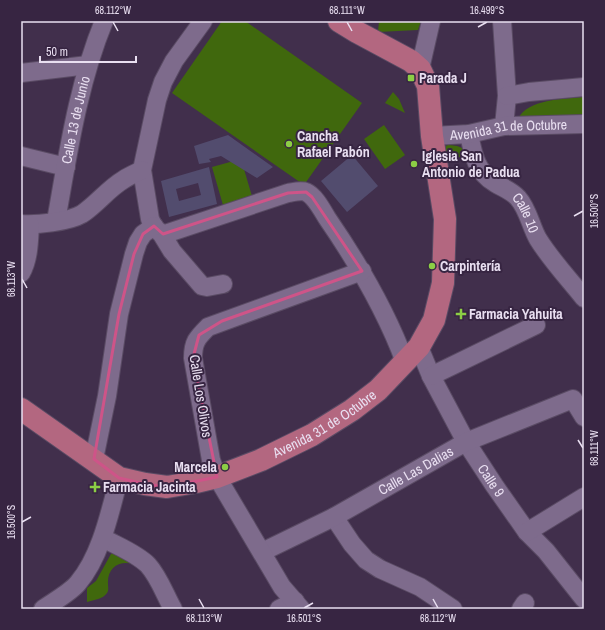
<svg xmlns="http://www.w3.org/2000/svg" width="605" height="630" viewBox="0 0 605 630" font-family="'Archivo Narrow',sans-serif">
	<rect width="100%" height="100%" fill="#412f4c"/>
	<path fill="#40680d" d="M222 21H245L362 103 304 185 172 93Z
		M379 21H421L418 30 378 32Z
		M393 92 399 99 405 113 385 103Z
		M584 97V116L518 119C527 99 564 99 584 97Z
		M384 125 405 155 385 169 364 139Z
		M448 145C459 146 463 146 469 156L454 158 444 162V147Z
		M241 159 254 203 225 212 212 167Z
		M113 553 133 564C119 560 107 568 108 584 108 587 109 590 107 593 103 599 94 600 87 602V588L96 581 111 554Z"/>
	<path fill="#524c6e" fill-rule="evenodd" d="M228 135 273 167 257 178 221 156 209 159 211 162 199 164 194 146Z
		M352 155 378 186 347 212 321 181Z
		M209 167 217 204 169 217 161 181ZM198 183 201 195 179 201 176 189Z"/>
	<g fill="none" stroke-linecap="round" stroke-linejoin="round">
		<defs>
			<g id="minor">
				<path d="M203 21 174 61 163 82 157 100 142 170 150 219C153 226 157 233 165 234L288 193C294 192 301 190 306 192 315 196 322 210 327 218 358 263 386 311 405 362"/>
				<path d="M502 21 507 96 504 126"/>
				<path d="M420 69 431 21"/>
				<path d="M21 73 88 65"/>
				<path d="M507 96 529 92 584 87"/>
				<path id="s1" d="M469 134C473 154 476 172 495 183 503 188 512 191 518 198 528 209 531 227 538 239 551 260 569 279 584 298"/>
				<path id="s2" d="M432 136 469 134 504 126 584 124"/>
				<path d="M21 156 66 167"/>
				<path id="s3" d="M56 221C68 154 78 84 104 21"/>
				<path d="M21 224C37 225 68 222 82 214 97 204 108 189 123 180 129 176 136 173 142 170"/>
				<path d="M161 233 172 251 202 286 207 287 223 284"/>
				<path d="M21 273C29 259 29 241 30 225"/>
				<path id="s4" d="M419 347 431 376 466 442 494 485 527 532 546 551 584 599"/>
				<path d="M431 376 536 325"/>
				<path d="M94 459 107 396 119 314 134 254 138 242 143 234 154 226"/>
				<path d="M334 517 352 544 366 560 380 569 420 587 453 609"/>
				<path d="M527 532 584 497"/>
				<path d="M103 538C117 546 136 553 148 565 159 577 165 595 173 609"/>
				<path id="s5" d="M262 552 334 517 466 442 573 399 584 417"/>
				<path d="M43 609C53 602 71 592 78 583 101 556 110 512 119 478"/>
				<path d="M279 609 295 601"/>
				<path d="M301 609 282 587 217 477 211 460 193 358C193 342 197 338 208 327L362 271"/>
				<path d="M521 609 525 603"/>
			</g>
			<g id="major">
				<path id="s6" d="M21 409 119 478 145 484 167 487 196 482 217 477 261 460 312 435 352 410 378 390 419 347 434 320 443 283 445 219 432 136 428 86 420 69 411 61 357 32 339 21"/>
			</g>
		</defs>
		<use href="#minor" stroke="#5a4b64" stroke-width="20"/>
		<use href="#major" stroke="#5a4b64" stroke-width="24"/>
		<use href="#minor" stroke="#7e6b8c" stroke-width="18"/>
		<use href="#major" stroke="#b36780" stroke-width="22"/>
	</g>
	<path fill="none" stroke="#ce5488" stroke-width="3" stroke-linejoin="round" d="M306 192 312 197 362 271 222 321 199 335 193 358 217 477 167 487 145 484 119 478 94 459 119 314 134 254 143 234 154 226 163 234 288 193Z"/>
	<path fill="none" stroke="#e9dff1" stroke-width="1.5" d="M113 22 118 31M347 22 352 31M478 27 487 22M574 216 583 211M22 279 27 288M578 440 583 448M22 522 31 517M199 599 204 608M433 599 438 608M304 608 313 603"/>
	<g fill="#8cce45" stroke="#372542" stroke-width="1.5">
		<rect x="407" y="74" width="8" height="8" rx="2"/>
		<circle cx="289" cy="144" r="4"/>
		<circle cx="414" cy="164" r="4"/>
		<circle cx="432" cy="266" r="4"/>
		<path d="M459 308h4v4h4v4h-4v4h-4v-4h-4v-4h4z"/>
		<circle cx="225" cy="467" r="4"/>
		<path d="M93 481h4v4h4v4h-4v4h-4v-4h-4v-4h4z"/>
	</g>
	<g text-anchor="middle" stroke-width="4" stroke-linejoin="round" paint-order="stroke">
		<g font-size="14" font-weight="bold" fill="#e9dff1" stroke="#372542" text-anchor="start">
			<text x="419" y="83">Parada J</text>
			<text x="297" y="141">Cancha<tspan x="297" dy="16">Rafael Pabón</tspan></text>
			<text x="422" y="161">Iglesia San<tspan x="422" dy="16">Antonio de Padua</tspan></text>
			<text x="440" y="271">Carpintería</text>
			<text x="469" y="319">Farmacia Yahuita</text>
			<text x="217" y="472" text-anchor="end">Marcela</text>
			<text x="103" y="492">Farmacia Jacinta</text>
		</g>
		<g font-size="14" fill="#e9dff1" stroke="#372542">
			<text dy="5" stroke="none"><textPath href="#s3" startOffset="103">Calle 13 de Junio</textPath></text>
			<text dy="5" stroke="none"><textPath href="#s2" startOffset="77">Avenida 31 de Octubre</textPath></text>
			<text dy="5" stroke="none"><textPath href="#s1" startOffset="102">Calle 10</textPath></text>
			<text transform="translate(201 396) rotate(81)" y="5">Calle Los Olivos</text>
			<text dy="5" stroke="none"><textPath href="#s6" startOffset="340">Avenida 31 de Octubre</textPath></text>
			<text dy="5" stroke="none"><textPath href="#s5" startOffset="174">Calle Las Dalias</textPath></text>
			<text dy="5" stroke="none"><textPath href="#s4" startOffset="152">Calle 9</textPath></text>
		</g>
	</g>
	<rect width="605" height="630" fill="none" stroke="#372542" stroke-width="44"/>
	<path d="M40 56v6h96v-6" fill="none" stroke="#e9dff1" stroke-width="2"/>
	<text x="46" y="56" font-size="12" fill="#e9dff1" stroke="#372542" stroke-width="3" paint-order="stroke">50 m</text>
	<rect x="22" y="22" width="561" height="586" fill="none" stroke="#e9dff1" stroke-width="1.5"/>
	<g font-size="10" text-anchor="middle" fill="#e9dff1">
		<text x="113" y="14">68.112°W</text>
		<text x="347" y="14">68.111°W</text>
		<text x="487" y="14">16.499°S</text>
		<text transform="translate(594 211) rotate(-90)" y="4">16.500°S</text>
		<text transform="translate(11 279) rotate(-90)" y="4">68.113°W</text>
		<text transform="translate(594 448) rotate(-90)" y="4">68.111°W</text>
		<text transform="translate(11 522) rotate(-90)" y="4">16.500°S</text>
		<text x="204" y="622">68.113°W</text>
		<text x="304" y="622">16.501°S</text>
		<text x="438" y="622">68.112°W</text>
	</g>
</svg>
